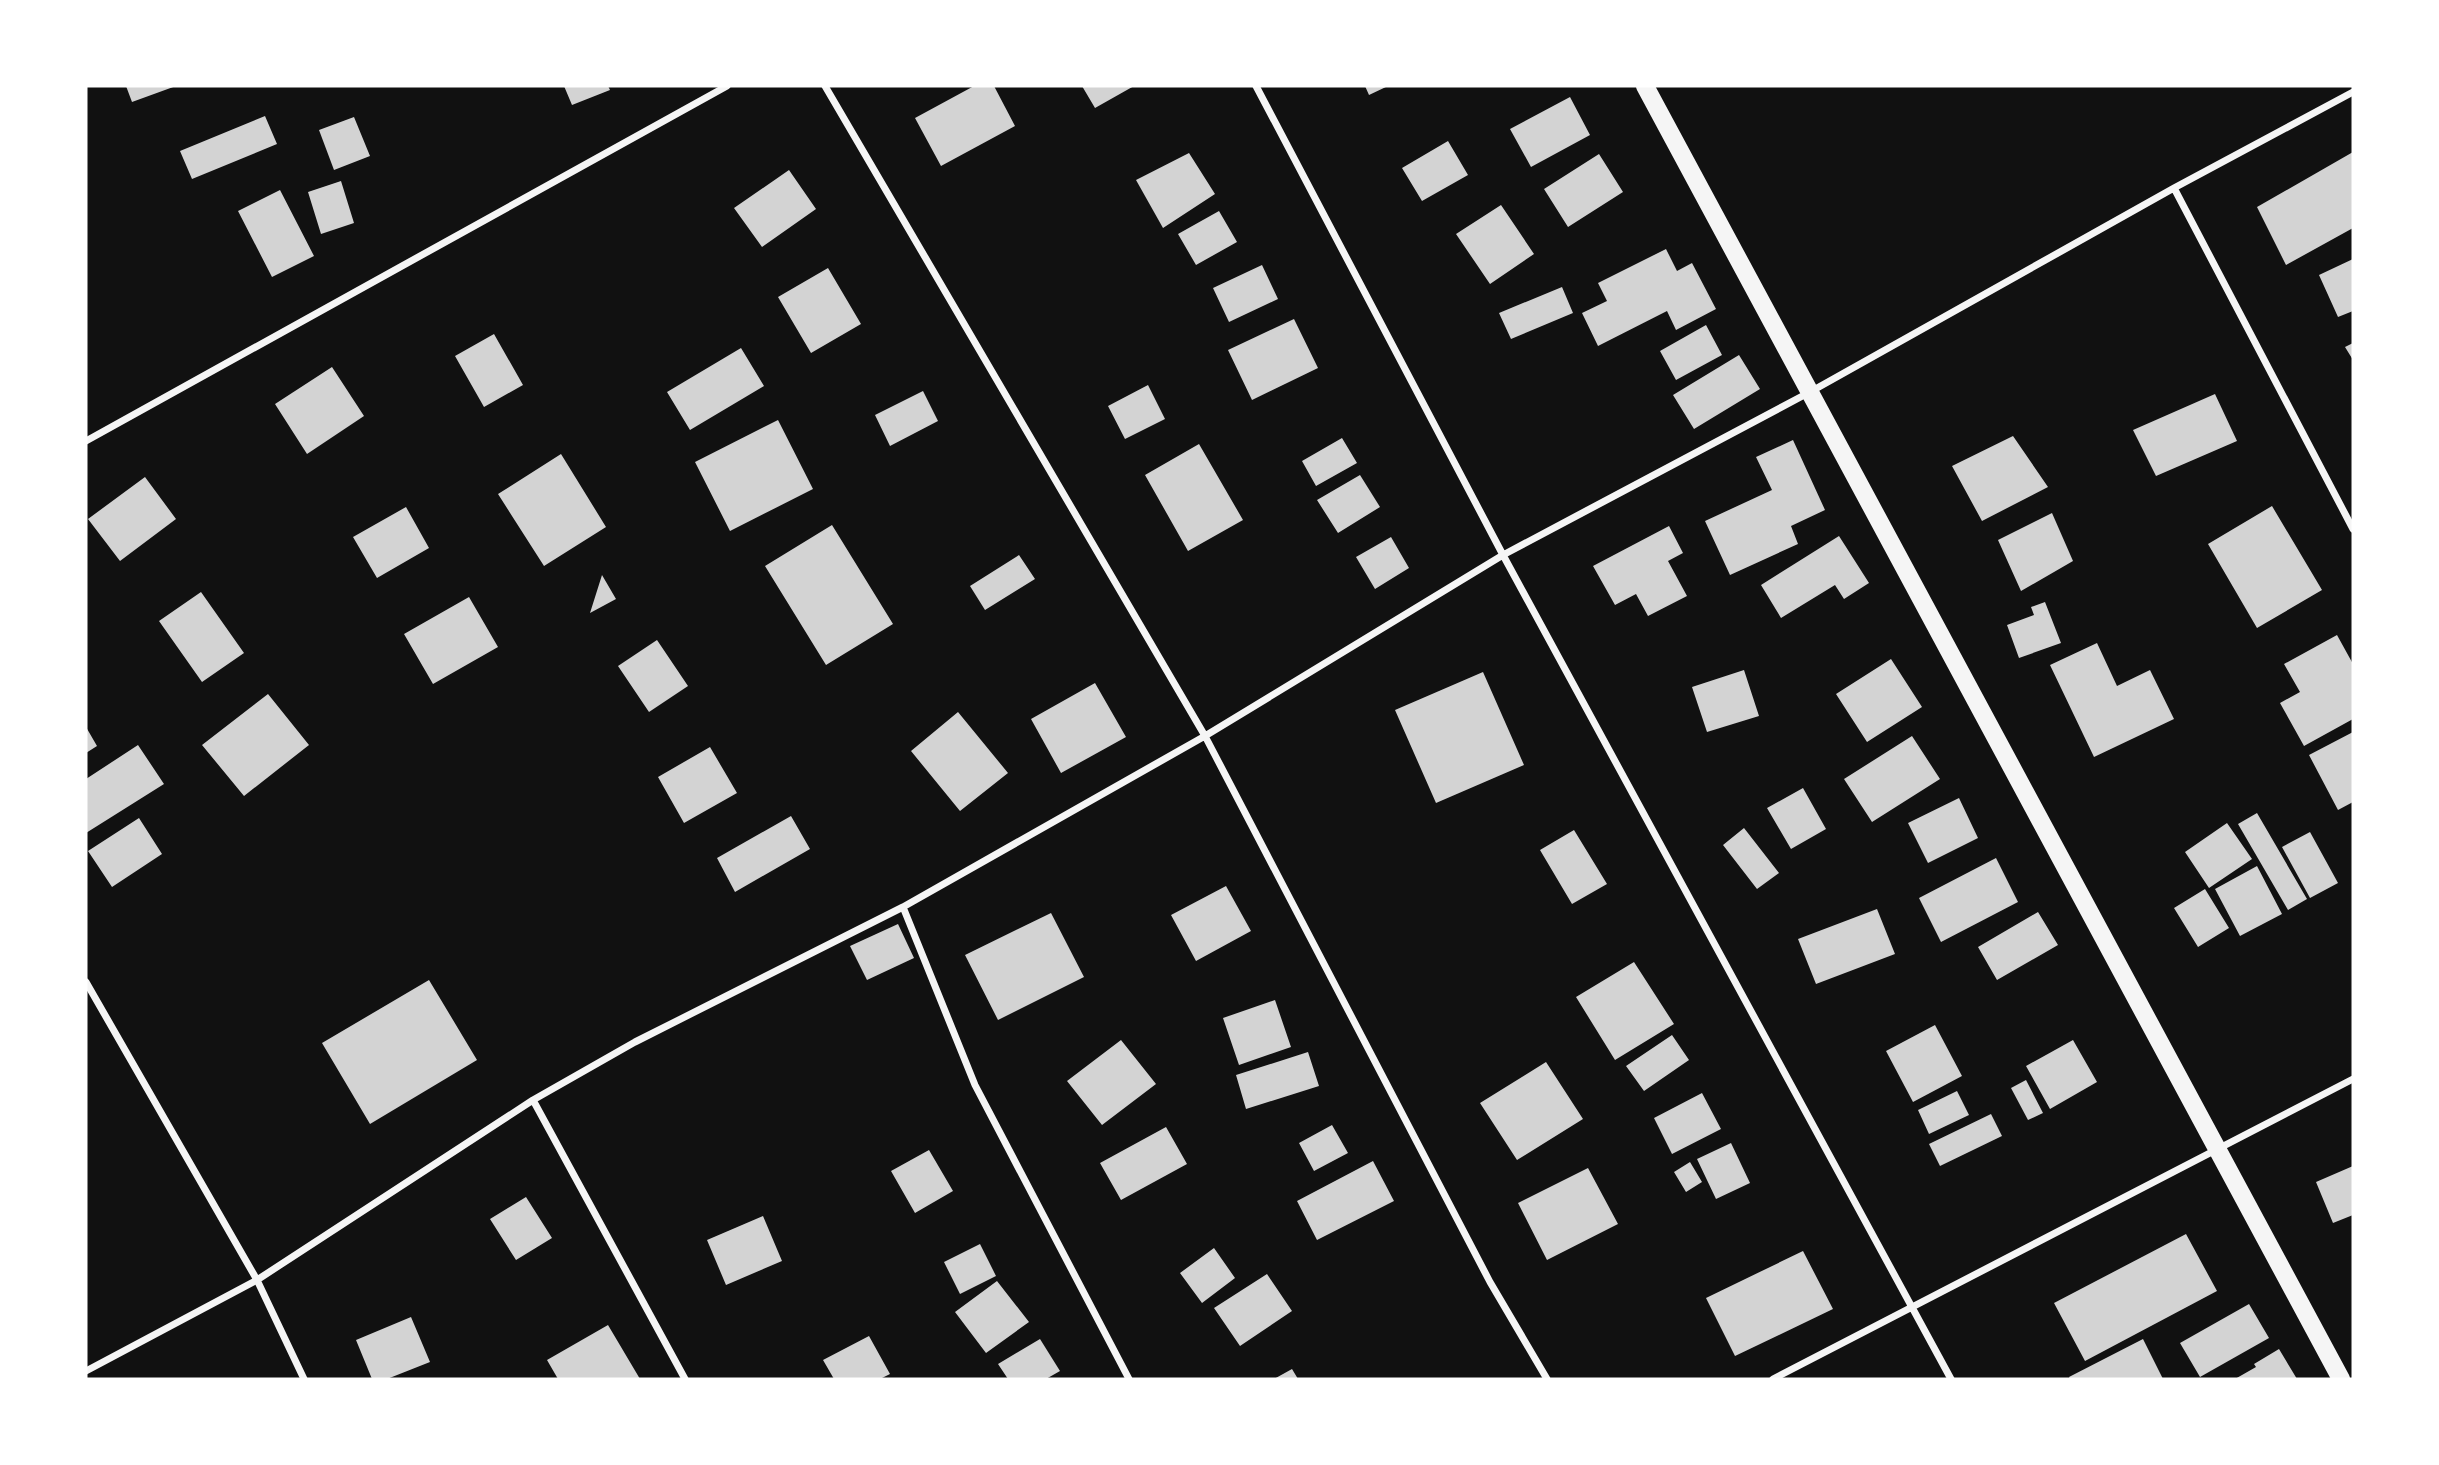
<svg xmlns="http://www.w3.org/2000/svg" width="2439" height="1465" viewBox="0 0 2439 1465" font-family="Figtree,sans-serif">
	<rect width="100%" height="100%" fill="#111"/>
	<path fill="#d3d3d3" d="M126 86H176L132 102Z
		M564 86H608L610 90 572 105Z
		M974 86H994L1015 126 941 166 915 118Z
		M1082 86H1134L1095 108Z
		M1365 86H1388L1369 95Z
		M1570 97 1590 135 1531 167 1510 129Z
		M265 116 277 144 192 179 180 151Z
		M354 117 370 156 334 170 319 130Z
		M1448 141 1468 175 1422 201 1402 168Z
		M2353 152V228L2286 265 2257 207Z
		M1189 153 1215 194 1163 228 1136 180Z
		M1599 154 1623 192 1568 227 1544 189Z
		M789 170 816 209 762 247 734 208Z
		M341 181 354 223 321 234 308 192Z
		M280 190 314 256 272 277 238 211Z
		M1501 205 1534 254 1490 284 1456 234Z
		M1219 211 1237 242 1196 265 1178 234Z
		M1666 249 1677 271 1692 263 1716 309 1676 330 1667 311 1598 346 1582 313 1607 301 1598 283Z
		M2353 259V311L2338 317 2319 275Z
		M1262 265 1278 299 1229 322 1213 288Z
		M828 268 861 324 811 353 778 297Z
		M1562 287 1573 313 1511 339 1499 313Z
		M1294 319 1318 368 1252 400 1228 350Z
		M1706 325 1722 355 1676 380 1660 351Z
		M494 334 523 385 484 407 455 356Z
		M2353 343V360L2345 347Z
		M741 348 764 386 690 430 667 392Z
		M1739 355 1760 389 1694 429 1673 395Z
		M332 367 364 416 307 454 275 404Z
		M1148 385 1165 419 1125 439 1108 406Z
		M923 391 938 421 890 446 875 415Z
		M2215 394 2237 441 2156 476 2133 430Z
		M778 420 813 489 730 531 695 462Z
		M2013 436 2048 487 1982 521 1952 466Z
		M1342 438 1357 463 1316 486 1302 461Z
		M1793 440 1825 510 1791 526 1798 544 1730 575 1705 521 1772 490 1756 457Z
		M1199 444 1243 520 1188 551 1145 475Z
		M561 454 606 527 544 566 498 494Z
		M1360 475 1380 507 1338 533 1317 500Z
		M145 477 176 519 120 561 88 519Z
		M2272 506 2322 590 2257 628 2208 544Z
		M406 507 429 548 377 578 353 537Z
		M2052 513 2073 561 2021 591 1998 540Z
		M832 525 893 624 826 665 765 566Z
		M1669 526 1683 553 1668 561 1687 596 1648 616 1636 594 1615 605 1593 566Z
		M1839 536 1869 583 1844 599 1835 585 1781 618 1761 585Z
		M1391 537 1409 568 1375 589 1356 557Z
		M1019 555 1035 579 985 610 970 586Z
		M602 575 616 599 590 613Z
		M201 592 244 653 202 682 159 621Z
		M469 597 498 647 433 684 404 634Z
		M2045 602 2061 643 2019 658 2007 625 2034 615 2031 607Z
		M2337 635 2353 664V719L2304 746 2280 703 2300 692 2284 664Z
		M657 640 688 686 649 712 618 666Z
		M2097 643 2117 686 2150 670 2174 719 2094 757 2050 665Z
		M1891 659 1922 707 1867 742 1836 694Z
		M1744 670 1759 716 1707 732 1692 687Z
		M1483 672 1524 765 1436 803 1395 710Z
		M1095 683 1126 737 1061 773 1031 719Z
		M268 694 309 745 244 796 202 745Z
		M958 712 1008 773 960 811 911 751Z
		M86 727 97 746 86 753Z
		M2353 732V802L2338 810 2309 755Z
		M1912 736 1940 779 1872 822 1844 779Z
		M138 745 164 784 86 833V779Z
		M710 747 737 793 684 823 658 777Z
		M1803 788 1826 829 1791 849 1767 808Z
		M1959 798 1978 838 1928 863 1908 823Z
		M2257 813 2307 899 2288 910 2238 824Z
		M791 816 810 849 735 892 717 858Z
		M139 818 162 854 112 887 88 851Z
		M2227 823 2252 859 2209 888 2185 852Z
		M1744 828 1779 873 1757 889 1723 845Z
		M1574 830 1607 884 1572 904 1540 850Z
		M2310 832 2338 883 2310 898 2282 847Z
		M1996 858 2018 902 1941 942 1919 898Z
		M2257 866 2282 914 2240 936 2215 889Z
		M1226 886 1251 931 1196 961 1171 915Z
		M2205 889 2229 928 2198 947 2174 908Z
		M1877 909 1895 954 1816 984 1798 939Z
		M2038 912 2058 945 1997 980 1978 947Z
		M1051 913 1084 977 998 1020 965 955Z
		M898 924 914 958 867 980 850 946Z
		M1634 962 1674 1024 1615 1060 1576 997Z
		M429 980 477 1060 370 1124 322 1043Z
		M1275 1000 1291 1047 1239 1065 1223 1018Z
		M1935 1025 1962 1076 1913 1102 1886 1051Z
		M1672 1035 1689 1060 1644 1091 1626 1066Z
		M1121 1040 1156 1084 1102 1125 1067 1081Z
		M2073 1040 2097 1082 2050 1109 2026 1066Z
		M1308 1052 1319 1086 1246 1109 1236 1075Z
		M1546 1062 1583 1119 1517 1160 1480 1103Z
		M2026 1080 2043 1113 2028 1120 2011 1088Z
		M1957 1091 1969 1115 1929 1134 1918 1110Z
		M1702 1093 1721 1129 1672 1154 1654 1118Z
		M1991 1114 2002 1136 1940 1166 1929 1144Z
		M1332 1125 1348 1153 1314 1171 1299 1143Z
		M1166 1127 1187 1164 1121 1200 1100 1163Z
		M1731 1143 1750 1183 1716 1199 1697 1159Z
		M929 1150 953 1191 915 1213 891 1171Z
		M1373 1161 1394 1201 1317 1240 1297 1201Z
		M1690 1162 1702 1182 1686 1192 1674 1172Z
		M2353 1166V1215L2333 1223 2316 1182Z
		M1588 1168 1618 1224 1547 1260 1518 1203Z
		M526 1197 552 1238 516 1260 490 1219Z
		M763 1216 782 1261 726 1285 707 1240Z
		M2186 1234 2217 1291 2085 1361 2054 1303Z
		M980 1244 996 1276 960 1294 944 1262Z
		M1214 1248 1235 1278 1202 1303 1180 1273Z
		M1803 1251 1833 1309 1735 1356 1706 1298Z
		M1267 1274 1292 1311 1240 1346 1214 1308Z
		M997 1281 1029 1322 986 1353 955 1312Z
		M2249 1304 2269 1338 2200 1377 2180 1343Z
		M411 1317 430 1362 387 1379H372L356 1340Z
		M608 1325 640 1379H558L547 1360Z
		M869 1336 890 1374 880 1379H834L823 1360Z
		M1040 1339 1060 1371 1046 1379H1008L998 1364Z
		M2143 1339 2163 1379H2070L2069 1377Z
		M2279 1349 2297 1379H2235L2256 1367 2254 1364Z
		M1292 1369 1298 1379H1274Z"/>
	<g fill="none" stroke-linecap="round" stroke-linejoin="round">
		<path stroke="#f5f5f5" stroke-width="7" d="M825 86 1205 736 1490 1282 1547 1379
			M1256 86 1503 555 1951 1379
			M2174 188 2353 529
			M86 441 727 86
			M903 907 975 1085 1129 1379
			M86 982 257 1280 304 1379
			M533 1100 685 1379
			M86 1371 257 1280 533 1100 635 1042 903 907 1205 736 1503 555 1810 392 2174 188 2353 92
			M1773 1379 2353 1079"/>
		<path stroke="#f5f5f5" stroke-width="18" d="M1645 86 2341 1379"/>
	</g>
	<rect width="2439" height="1465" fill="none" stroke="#ffffff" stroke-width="175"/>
</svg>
